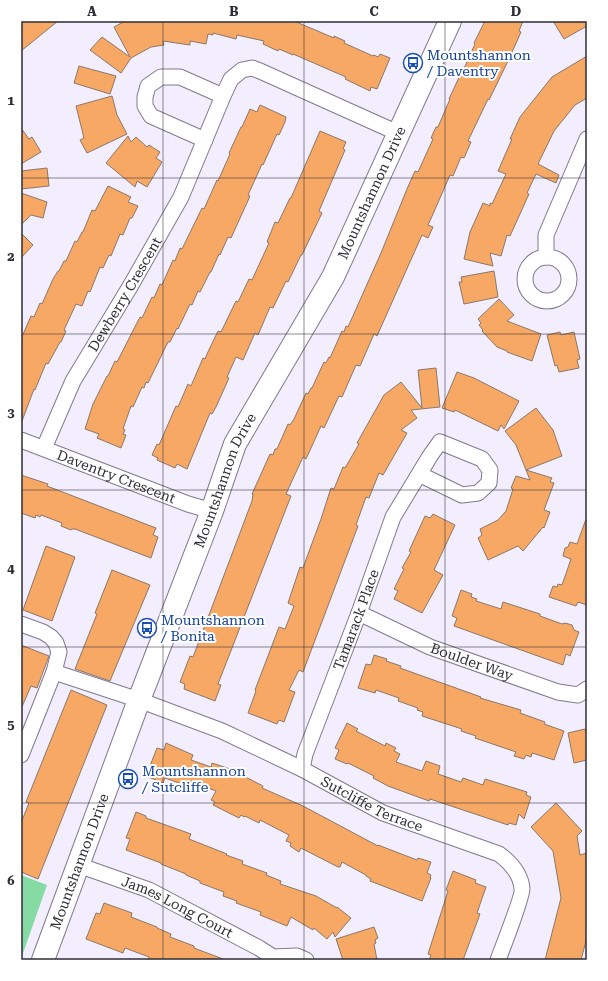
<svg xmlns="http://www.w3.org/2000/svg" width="608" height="981" viewBox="0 0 608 981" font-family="'Roboto Serif',serif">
	<rect width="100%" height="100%" fill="#f2eefe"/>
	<path fill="#86dba4" d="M21 875 47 885 21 959Z"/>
	<path fill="#f7a865" stroke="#8c7767" d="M21 21H58L21 51Z
		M125 21H294L334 38V36L345 41 344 43 373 56 374 55 378 57 380 54 390 58 377 89 371 87 370 91 345 79 346 77 293 54V55L279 49 278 51 263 44 264 41 237 35 236 39 213 33V35L208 34 206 44 190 41V45L163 41 164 45 151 47 131 58 121 73 90 50 102 37 130 57 114 27Z
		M485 21H523L519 31 521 32 508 61 489 100 488 99 468 141 471 142 464 158 461 157 453 176 450 175 433 214 428 225 433 227 428 238 422 235 377 336 374 334 360 366 356 365 342 397 339 396 324 428 321 426 306 459 303 457 291 483 286 494 291 496 218 684 221 685 215 701 184 689 185 684 180 682 190 656 193 657 212 607 252 501 253 494H252L270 454 273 455 275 449H277L288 424 290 425 294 419 306 393 308 394 311 388H312L324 362 326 363 329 357 330 358 342 331 344 332 346 326 348 327 381 253 407 189 415 171 418 172 433 139 431 138 436 127H438L450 99H449L461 73H462L475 44 474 43Z
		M553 21H587V26L564 39Z
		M587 56V98L575 105 554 131 538 164 559 175 556 183 536 174 527 193 529 194 510 236 507 235 501 256 490 253 493 266 464 259 470 232 483 203 490 206V203L492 204 506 174 498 171 512 139H510L520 117 552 77Z
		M79 66 116 76 110 94 74 83Z
		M112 96 117 115 127 134 87 153 80 140 84 138 76 106Z
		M260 105 286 117 285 122 279 135 277 134 263 165 262 164 258 173 248 195 250 196 246 205 231 238 228 237 220 255 219 254 211 272H210L200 292 198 291 192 305 190 304 178 329 177 328 170 342H168L148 383 146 382 144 388 142 387 133 407 131 406 123 429 125 430 123 434 126 435 121 448 97 438 99 434 85 429 93 404 107 376H108L115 361 117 362 140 317 142 318 152 297 154 298 160 284 162 285 173 260 175 261 180 248 182 249 202 208 204 209 217 180 218 181 230 154 229 153 241 127H242L250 109 257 112Z
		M21 128 29 139 32 137 41 152 21 164Z
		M320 131 346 142 343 149 345 150 319 211 322 213 302 255H301L288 282 286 281 273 308 270 307 258 335 255 333 243 360 236 357 227 377 229 378 216 407 212 414 210 413 187 469 177 464 175 468 157 460 158 458 152 455 157 444 159 445 176 406 178 407 188 384 191 386 203 358 205 359 207 354 218 331 221 332 236 301 238 302 249 279 252 280 269 243 267 242 275 222 278 223 290 198H291Z
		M128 136 131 142 136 137 147 147 149 145 160 152 156 158 162 162 147 187 137 181 135 187 106 163Z
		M47 168 49 186 21 189V171Z
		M108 186 131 197 128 202 138 206 132 218H130L123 235 120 234 111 256 109 255 103 268 100 267 90 292 88 291 82 306 76 304 64 330 66 331 61 342H60L48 364 46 363 35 390 34 389 22 421 21 420V339L31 316 34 317 40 303 42 304 53 279 58 271H59L64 261H66L75 241 77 242 82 232H83L92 210 95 211Z
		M21 193 47 202 43 218 31 215 21 225Z
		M21 233 33 245 21 258Z
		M494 271 498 297 464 304 459 282H462L461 277Z
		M499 299 514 315 507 321 541 334 532 361 507 352V351L497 347 482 331 483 330 479 325 481 323 478 319Z
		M560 332 561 335 574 332 580 359 577 360 579 368 559 372 557 365 555 366 547 335Z
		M436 368 440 407 411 410 417 418 401 430 407 433 383 475 379 473 369 498 366 497 356 525 358 526 303 672 299 670 289 690 295 692 284 722 279 720 277 724 248 713 256 691 255 690 279 627 285 629 294 606 288 603 300 567 303 568 321 519 331 488 334 489 343 467 345 468 359 444 357 443 384 395 401 382 422 408 418 370Z
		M457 372 474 378 519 401 504 429 501 425 498 431 455 410 454 412 442 408Z
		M536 408 553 430 562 456 526 470 552 478 550 482 554 483 544 510 550 512 544 528 543 527 523 551 518 546 488 560 478 538 482 535 480 529 498 520 506 511 513 489 511 488 516 476 530 480 516 445 505 431Z
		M21 475 48 484 47 486 156 528 153 535 158 537 151 558 75 529H72L71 530 61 526 62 523 41 515 40 517 36 515 35 518 21 513Z
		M433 514 455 525 434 570 443 575 422 613 394 599 398 591 394 589 404 569 402 568 411 552 409 551 425 516 430 518Z
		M586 519 587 520V605L578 602 576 606 549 597 553 586 557 587 558 584 562 585 571 559 563 556 565 548 568 547 570 542 577 544Z
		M46 546 75 557 52 621 23 610Z
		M112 570 150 585 110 681 75 669 97 614 95 613Z
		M461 590 472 594 471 597 477 599 476 601 501 609 503 602 540 614V616L562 624 565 623 572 625 574 630 579 632 570 656 566 654 563 665 454 626 457 618 452 616Z
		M21 645 49 656 37 688 31 686 21 709Z
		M374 655 387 659 386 661 401 666 400 668 481 697 480 698 521 710 520 713 545 722 544 724 564 731 554 760 532 753 531 757 526 755 524 759 514 756 516 752 475 738 476 736 461 731 462 729 422 716 423 712 417 710 418 708 398 701 399 698 376 690 375 693 358 688 366 664 371 665Z
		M71 690 107 705 38 879 21 872V823L29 803 26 802Z
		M347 723 358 729 356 731 385 746 386 743 396 748 394 751 400 754 396 762 422 771 426 761 440 766 438 774 461 782 463 778 483 785 485 779 527 792 526 795 531 797 524 819 519 814 516 825 509 823 508 825 430 799 429 801 388 786 373 778 374 776 348 763 347 764 335 759 339 750 335 748Z
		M585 729 587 737V760L574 763 568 733Z
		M166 743 193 755 191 760 211 767 212 763 230 769 263 786 262 788 303 806 378 846V845L417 860 418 858 431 862 427 873 431 875 430 878H431L422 901 370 881 371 879 366 876V875L342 862 340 867H338L301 848 299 852 290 846 291 843 286 841 289 835 260 820 259 823 245 816 244 817 241 815 239 818 213 805 215 802 211 800 216 791 190 781 187 786 165 778 163 783 146 776 157 748 164 750Z
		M556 803 582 831 577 836 580 855 587 853V937L581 960H545L561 898 553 851 531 827Z
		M136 812 146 816V818L191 834 189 839 227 854 226 855 243 861 242 864 267 873 266 875 281 881 280 884 316 896 337 908V907L351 918 335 937 333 932 327 939 314 928 313 930 291 917 287 926 260 915 261 912 236 903 237 901 223 896 224 892 200 883V881L186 875V874L161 864V863L126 850 130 839 126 838Z
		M453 871 476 880 475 883 486 887 477 913 480 914 463 960H429L431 955 428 954 448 891 446 890Z
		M104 903 132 913 131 917 157 927V928L171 934 170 937 194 946V948L223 959V960H148L149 957 125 948 123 953 86 939 96 913 100 914Z
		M374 927 378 938 375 940 376 943 374 944 377 960H343L336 939Z"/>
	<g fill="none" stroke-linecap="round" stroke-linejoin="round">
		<defs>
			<g id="street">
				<path d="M205 140 151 116 145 106V97L148 86 161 77H180L223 96"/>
				<path d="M546 257V235L587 139"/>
				<circle cx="547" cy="279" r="22"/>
				<path id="s1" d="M21 440 188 504 212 511"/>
				<path id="s2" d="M44 448 73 381 131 285 181 197 223 96 231 79 242 70 252 68 260 71 398 133"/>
				<path id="s3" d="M359 613 430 647 558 692 578 695 587 689"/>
				<path d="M21 624 43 632 51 637 56 643 59 652 54 672 21 755"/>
				<path id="s4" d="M54 672 139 700 222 731 302 769 383 813 499 854C511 863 521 874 522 889 523 896 502 949 498 960"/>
				<path id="s5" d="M302 769 305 754 359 613 393 517 430 456 440 442 482 459 490 470 489 483 478 493 462 495 419 474"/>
				<path id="s6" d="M78 865 149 890 259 948 273 957 297 956 306 960"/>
			</g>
			<g id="secondary">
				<path id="s7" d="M43 960 139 700 212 511 235 444 333 277 450 21"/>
			</g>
		</defs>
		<use href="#street" stroke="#7f7990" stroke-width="17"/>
		<use href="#secondary" stroke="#7f7990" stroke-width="24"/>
		<use href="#street" stroke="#fff" stroke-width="15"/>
		<use href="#secondary" stroke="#fff" stroke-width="22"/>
	</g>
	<path fill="none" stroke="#2f2d36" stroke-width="1" stroke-opacity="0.55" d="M163 21V960M304 21V960M445 21V960M21 178H587M21 334H587M21 490H587M21 647H587M21 803H587"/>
	<defs>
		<symbol id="bus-ring" viewBox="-11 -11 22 22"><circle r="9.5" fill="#fff" stroke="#1a4fb4" stroke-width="1.5"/><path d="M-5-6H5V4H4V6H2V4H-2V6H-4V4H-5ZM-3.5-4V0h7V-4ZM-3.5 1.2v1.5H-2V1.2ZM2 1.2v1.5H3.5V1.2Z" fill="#1a4fb4"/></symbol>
	</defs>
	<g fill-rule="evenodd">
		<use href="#bus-ring" x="402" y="52" width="22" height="22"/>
		<use href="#bus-ring" x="136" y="617" width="22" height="22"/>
		<use href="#bus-ring" x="117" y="768" width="22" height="22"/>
	</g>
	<g text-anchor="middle" stroke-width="4" stroke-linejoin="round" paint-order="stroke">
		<g font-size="14" fill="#164399" stroke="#fff" text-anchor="start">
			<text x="427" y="60">Mountshannon<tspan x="427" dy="16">/ Daventry</tspan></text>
			<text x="161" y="625">Mountshannon<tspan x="161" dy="16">/ Bonita</tspan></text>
			<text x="142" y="776">Mountshannon<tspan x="142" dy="16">/ Sutcliffe</tspan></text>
		</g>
		<g font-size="14" fill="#2f2d36" stroke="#fff">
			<text dy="5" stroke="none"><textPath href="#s7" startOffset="837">Mountshannon Drive</textPath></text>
			<text dy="5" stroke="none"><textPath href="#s2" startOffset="174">Dewberry Crescent</textPath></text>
			<text dy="5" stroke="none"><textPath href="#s1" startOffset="102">Daventry Crescent</textPath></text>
			<text dy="5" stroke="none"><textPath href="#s7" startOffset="513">Mountshannon Drive</textPath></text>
			<text dy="5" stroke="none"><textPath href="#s5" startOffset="159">Tamarack Place</textPath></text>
			<text dy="5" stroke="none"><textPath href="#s3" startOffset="123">Boulder Way</textPath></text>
			<text dy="5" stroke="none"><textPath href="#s4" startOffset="345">Sutcliffe Terrace</textPath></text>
			<text dy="5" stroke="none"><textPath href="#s7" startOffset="105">Mountshannon Drive</textPath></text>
			<text dy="5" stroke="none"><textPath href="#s6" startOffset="108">James Long Court</textPath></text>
		</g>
	</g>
	<rect width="608" height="981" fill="none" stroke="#ffffff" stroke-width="44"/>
	<rect x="22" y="22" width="564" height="937" fill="none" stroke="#2f2d36" stroke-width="1.5"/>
	<g font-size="13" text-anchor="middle" font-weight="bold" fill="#2f2d36">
		<text x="92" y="16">A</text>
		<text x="234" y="16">B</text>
		<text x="374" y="16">C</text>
		<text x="516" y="16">D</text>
		<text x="11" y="105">1</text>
		<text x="11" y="261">2</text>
		<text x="11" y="417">3</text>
		<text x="11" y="573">4</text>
		<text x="11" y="729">5</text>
		<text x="11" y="885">6</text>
	</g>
</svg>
